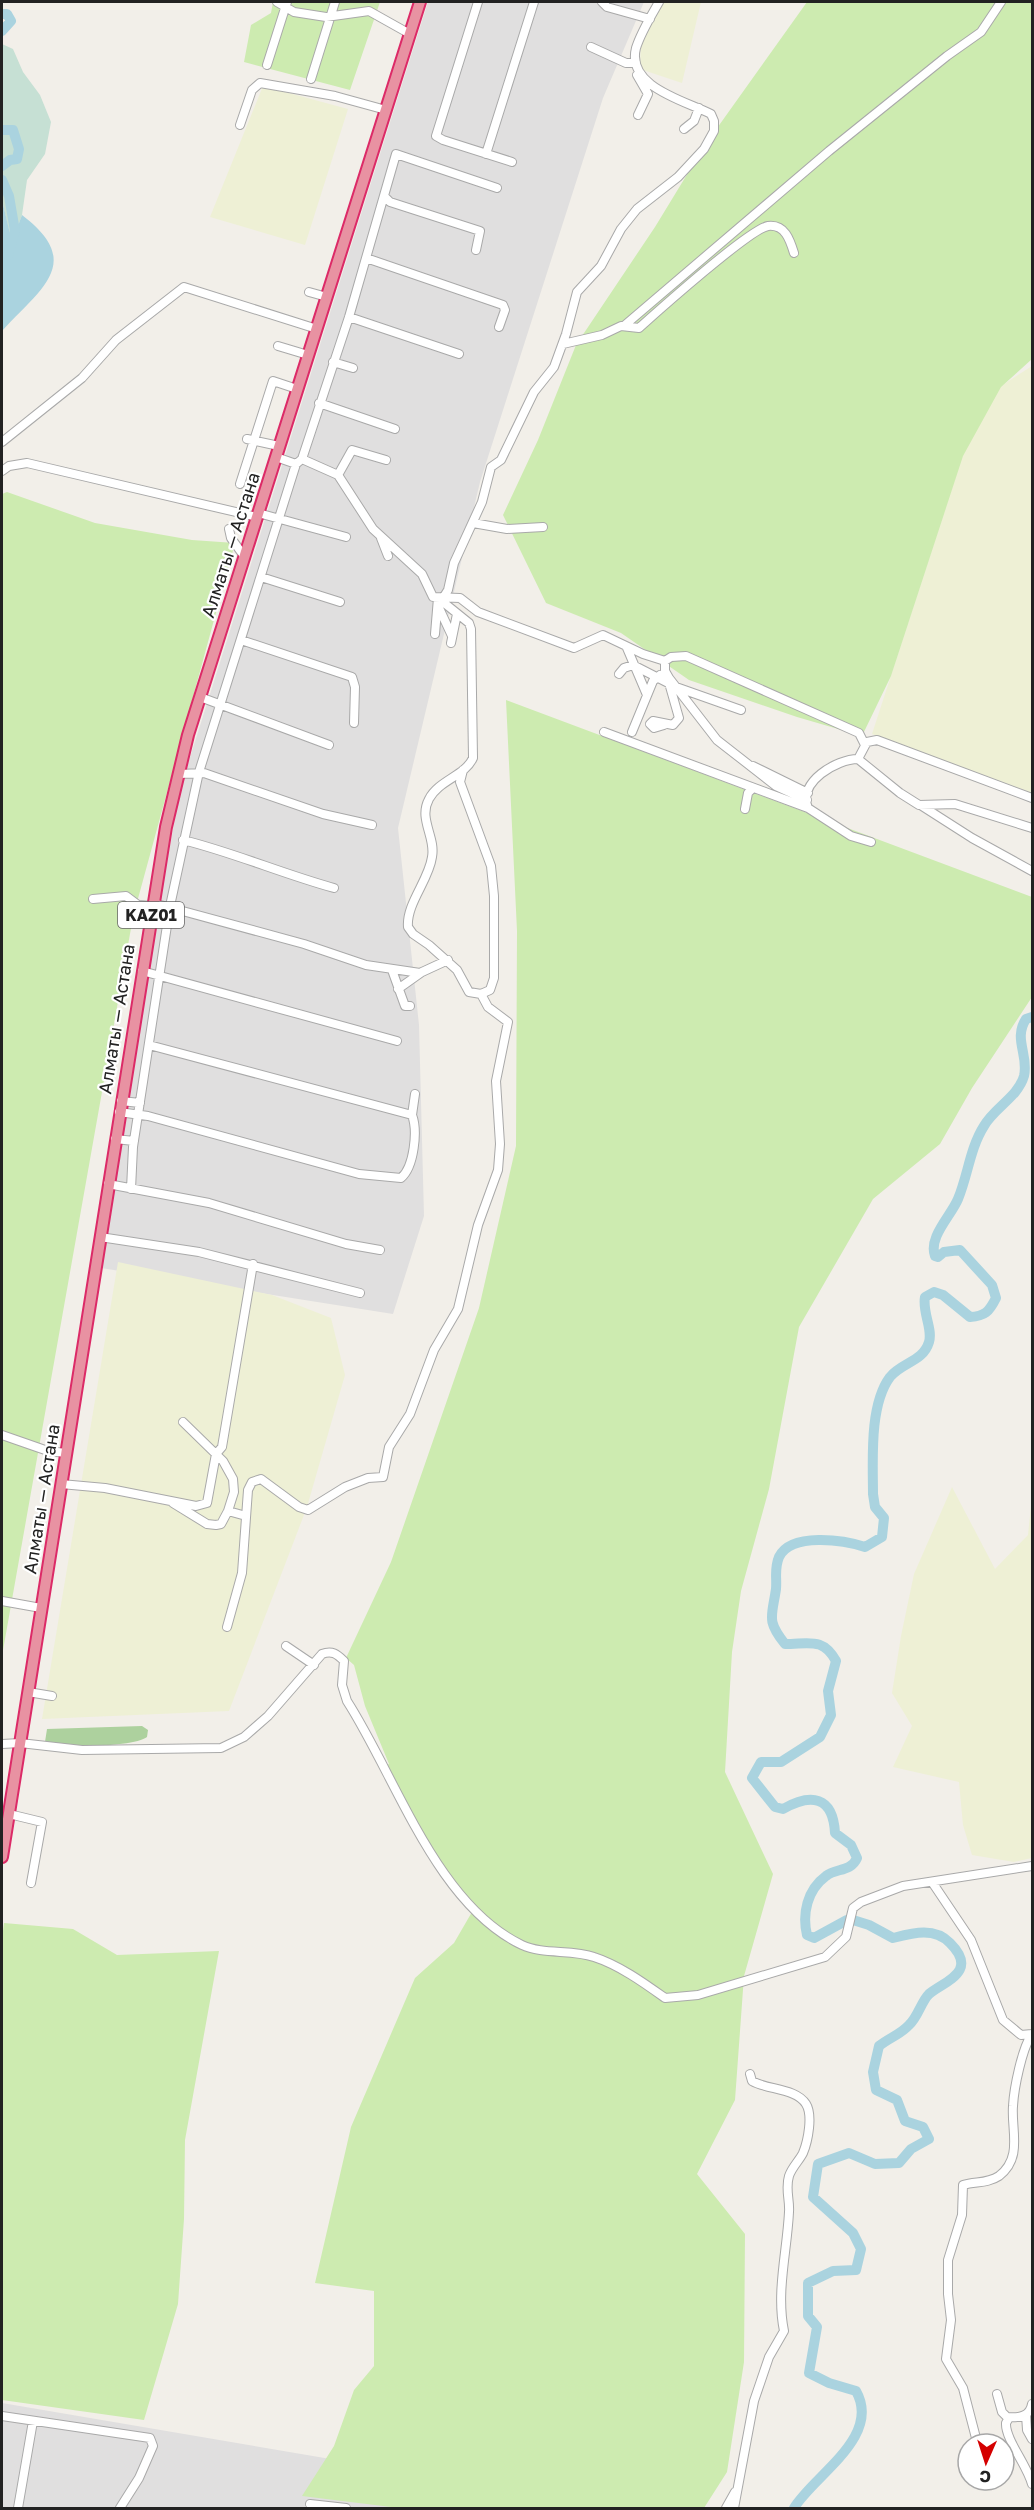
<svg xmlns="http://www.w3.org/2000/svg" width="1034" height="2510" viewBox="0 0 1034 2510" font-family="'Golos Text',sans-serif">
	<rect width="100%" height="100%" fill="#f2efe9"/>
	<path fill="#e0dfdf" d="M428 2H644L603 98 480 482 398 828 419 1025 424 1216 393 1314 101 1268 150 954 181 786Z
		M2 2403 618 2508H2Z"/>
	<path fill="#eef0d5" d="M660 2H701L682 83 640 69 641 36Z
		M263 86 348 109 305 245 210 217Z
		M1032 366V793L872 734 981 399Z
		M118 1262 272 1295 331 1318 345 1375 307 1507 229 1711 42 1719Z
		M952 1487 995 1569 1028 1535 1032 1496V1858L1014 1862 972 1855 963 1825 959 1782 893 1767 912 1726 892 1693 901 1636 914 1574Z"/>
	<path fill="#cdebb0" d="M273 2H380L350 90 244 62 251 25 271 13Z
		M807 2H1032V359L1001 387 963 456 891 676 862 736 797 717 689 680 621 633 546 603 503 515 538 440 576 345 655 227 705 145Z
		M7 492 95 523 192 540 235 543 133 917 2 1656V494Z
		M506 700 1032 897V997L972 1088 940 1144 873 1199 799 1327 769 1489 741 1591 732 1652 725 1772 773 1874 744 1976 735 2100 697 2174 745 2234 744 2362 727 2472 704 2508H399L302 2496 334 2446 354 2390 374 2366V2291L315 2283 351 2127 415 1978 454 1943 472 1912 424 1841 383 1767 389 1764 365 1706 354 1665 346 1658 391 1562 479 1308 516 1146 517 931Z
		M4 1923 73 1929 117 1955 219 1951 185 2140 184 2219 178 2304 144 2420 2 2400V1939Z"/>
	<path fill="#add19e" d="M142 1726 148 1730 147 1737C135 1747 59 1749 45 1742L47 1729Z"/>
	<path fill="#c6e0d4" d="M2 44 13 49 23 72 40 95 51 122 45 154 27 180 22 215 12 244 2 200Z"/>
	<path fill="#aad3df" d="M2 200 12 242 22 215C85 263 41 288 2 331Z"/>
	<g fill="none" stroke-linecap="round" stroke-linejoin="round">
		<path stroke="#aad3df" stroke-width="10" d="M2 14H7L11 21 2 31
			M2 130H13L19 149 17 159 10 160 2 166
			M2 180 9 196 15 231 8 255
			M847 1920 814 1938 807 1935C802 1914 807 1890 826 1876 836 1868 851 1872 857 1858L851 1845 835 1833C833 1796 811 1793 783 1809L775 1807 752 1778 761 1762H781L820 1737 831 1715 828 1691 836 1661C823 1637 809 1644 785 1644 766 1620 772 1617 776 1589 777 1577 774 1569 779 1557 791 1532 844 1540 865 1547L882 1537 884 1518 875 1507 873 1494C873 1461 869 1405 890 1377 902 1362 923 1362 929 1342 933 1329 922 1312 925 1297L934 1292 943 1295 970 1317C985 1316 989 1312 996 1298L992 1285 960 1250 944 1252 938 1257 935 1256C928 1237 951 1216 958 1199 968 1175 970 1148 984 1126 994 1108 1018 1097 1024 1076 1029 1055 1013 1039 1026 1019L1032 1017
			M794 2508C814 2475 882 2437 856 2391L829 2383 809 2373 817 2327 808 2316V2283L833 2271 856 2270 861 2249 853 2233 813 2197 818 2164 849 2153 875 2164 899 2163 911 2149 929 2139 923 2127 905 2121 897 2100 876 2090 873 2072 879 2046C889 2038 901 2034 909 2025 918 2017 921 2002 929 1994 945 1981 979 1972 950 1943 934 1927 913 1933 893 1938L869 1925 853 1920"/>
		<defs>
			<path id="minor" d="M277 2 294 12 326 17 369 11 410 34
				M478 2 436 136 443 140 512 162
				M602 2 607 7 650 19
				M591 47 626 63H636
				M267 65 287 2
				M637 75 648 94 638 115
				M311 79 335 2
				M240 125 252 90 260 83 335 96 386 110
				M684 129 694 121 699 108
				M486 154 534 2
				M384 196 390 202 480 231 476 250
				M366 258 503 305 505 310 499 327
				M309 292 327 297
				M349 317 459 354
				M625 325 829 151 947 56 981 32 1001 2
				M563 344 602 335 621 326 639 328C658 311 750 229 768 226 785 224 790 240 794 253
				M278 346 308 355
				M333 362 353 368
				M319 403 395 429
				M247 439 279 446
				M2 442 82 378 116 340 184 287 317 329
				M276 457 296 464
				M302 459 338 475 373 529 422 574 433 597 460 598 478 612 574 648 603 635 643 654 665 661 671 657 686 656 859 733 865 745
				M2 471 9 466 27 463 257 517
				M338 475 352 450 386 460
				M240 484 273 381 297 389
				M258 513 346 537
				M473 523 507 529 543 527
				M229 529 231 538 244 556
				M381 538 388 556
				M261 577 340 602
				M438 598 469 623 471 629 473 758C465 776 439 780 429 799 418 819 436 837 432 857 429 880 406 904 408 927L413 934 429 945 457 970 469 992 481 994 490 990 494 978V896L491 866 460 782 463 770
				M443 598 448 590 454 563 482 502 491 467 501 460 534 392 554 367 566 334 577 292 601 266 621 229 637 209 678 177 704 149 714 131V121L711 114C686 101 626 87 636 48 641 32 651 16 659 2
				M439 608 452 636
				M435 634 438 598
				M241 640 352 677 355 687 354 723
				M451 643 457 614
				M627 648 647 695
				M665 661V671L669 678 717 740 776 786 807 800
				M619 674 624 668 633 665 676 687 741 710
				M200 697 329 745
				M664 725 654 728 650 724 653 721 673 725 679 718 669 683
				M604 732 808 808
				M632 732 653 681 660 675
				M858 759 867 742 877 740 1032 798
				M753 766 808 793
				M179 774 204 773 323 814 372 825
				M922 806 972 838 1032 871
				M745 809 748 793 753 788
				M183 840C235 853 283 874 334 888
				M871 842 851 836 808 808C797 782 837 759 858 759L900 793 919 805 955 804 1032 828
				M93 899 126 896 138 905 152 906
				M153 903 304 944 366 965 420 973
				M392 970 405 1006H410
				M142 971 397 1041
				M398 989 422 972 448 960
				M121 1101 140 1103
				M119 1112 148 1116 359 1174 401 1178C414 1167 418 1131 412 1115L149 1045
				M412 1115 415 1094
				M115 1139 134 1141
				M108 1184 209 1203 346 1244 380 1250
				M131 1189 133 1147 170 906 199 772 296 464 302 459 349 317 396 154 497 188
				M100 1237 199 1252 360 1293
				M2 1435 48 1451 66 1453
				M61 1484 105 1488 196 1506 207 1503 216 1454 222 1447 253 1264
				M173 1503 207 1524 216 1525 221 1524 228 1511 234 1492 233 1479 223 1461 183 1422
				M228 1511 246 1516
				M2 1601 41 1608
				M227 1627 242 1573 248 1490 252 1482 261 1479 299 1507 308 1510 345 1487 368 1478 383 1477 389 1447 410 1414 434 1350 458 1309 478 1225 498 1170 500 1144 496 1081 508 1022 488 1007 481 994
				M286 1646 314 1665
				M28 1692 52 1696
				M2 1744 20 1743 82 1750 221 1748 244 1737 268 1716 322 1654C332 1650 337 1654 344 1661L342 1685 347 1701C396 1777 436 1904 522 1945 543 1955 572 1949 594 1957 619 1965 644 1983 665 1998L698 1995 825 1957 846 1937 853 1908 861 1902 903 1886 1032 1866
				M9 1814 42 1822 31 1883
				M932 1882 971 1940 1003 2020 1021 2035 1032 2034
				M997 2394 1002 2412 1007 2417C1018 2418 1030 2417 1032 2404
				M1026 2415 1027 2430 1032 2439
				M2 2416 150 2438 153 2446 139 2478 120 2508
				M1009 2418 1006 2423C1005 2439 1027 2465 1032 2484
				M976 2438 963 2388 946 2359 951 2320 948 2294V2260L962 2215 963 2185C975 2181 987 2184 999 2176 1023 2158 1011 2130 1013 2106 1014 2088 1022 2048 1032 2034
				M310 2504 346 2508
				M18 2508 33 2421
				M726 2508 735 2492
				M734 2508 754 2401 769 2357 784 2331C776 2292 787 2252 789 2212 790 2200 785 2189 789 2176 792 2167 799 2161 803 2153 808 2141 813 2115 806 2104 796 2088 767 2090 752 2081L750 2074"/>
			<path id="highway" d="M2 1857 166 827 188 735 420 2"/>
		</defs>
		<use href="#minor" stroke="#a9a9a9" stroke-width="10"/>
		<use href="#highway" stroke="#dc2a67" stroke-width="14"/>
		<use href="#minor" stroke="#fff" stroke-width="8"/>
		<use href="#highway" stroke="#e892a2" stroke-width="10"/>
	</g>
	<g text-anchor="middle" stroke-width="4.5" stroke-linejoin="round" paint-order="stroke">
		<rect fill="#fff" stroke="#646464" stroke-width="1.5" x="118" y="902" width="66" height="26" rx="4.5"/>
		<g font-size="16" font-weight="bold" fill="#222">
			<text x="151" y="921">KАZ01</text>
		</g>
		<g font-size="18" fill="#222" stroke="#fff">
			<text transform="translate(231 545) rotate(-72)" y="6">Алматы — Астана</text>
			<text transform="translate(117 1019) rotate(-81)" y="6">Алматы — Астана</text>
			<text transform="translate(42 1499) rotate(-81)" y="6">Алматы — Астана</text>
		</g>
	</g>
	<rect width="1034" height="2510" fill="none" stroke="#222222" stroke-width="6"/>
	<g transform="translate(986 2462) rotate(183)"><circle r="28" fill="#ffffff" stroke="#a7a7a7" stroke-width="1.5"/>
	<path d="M0-4.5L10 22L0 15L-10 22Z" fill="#d40000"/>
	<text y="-9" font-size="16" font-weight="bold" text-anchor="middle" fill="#222222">С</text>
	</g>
</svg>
